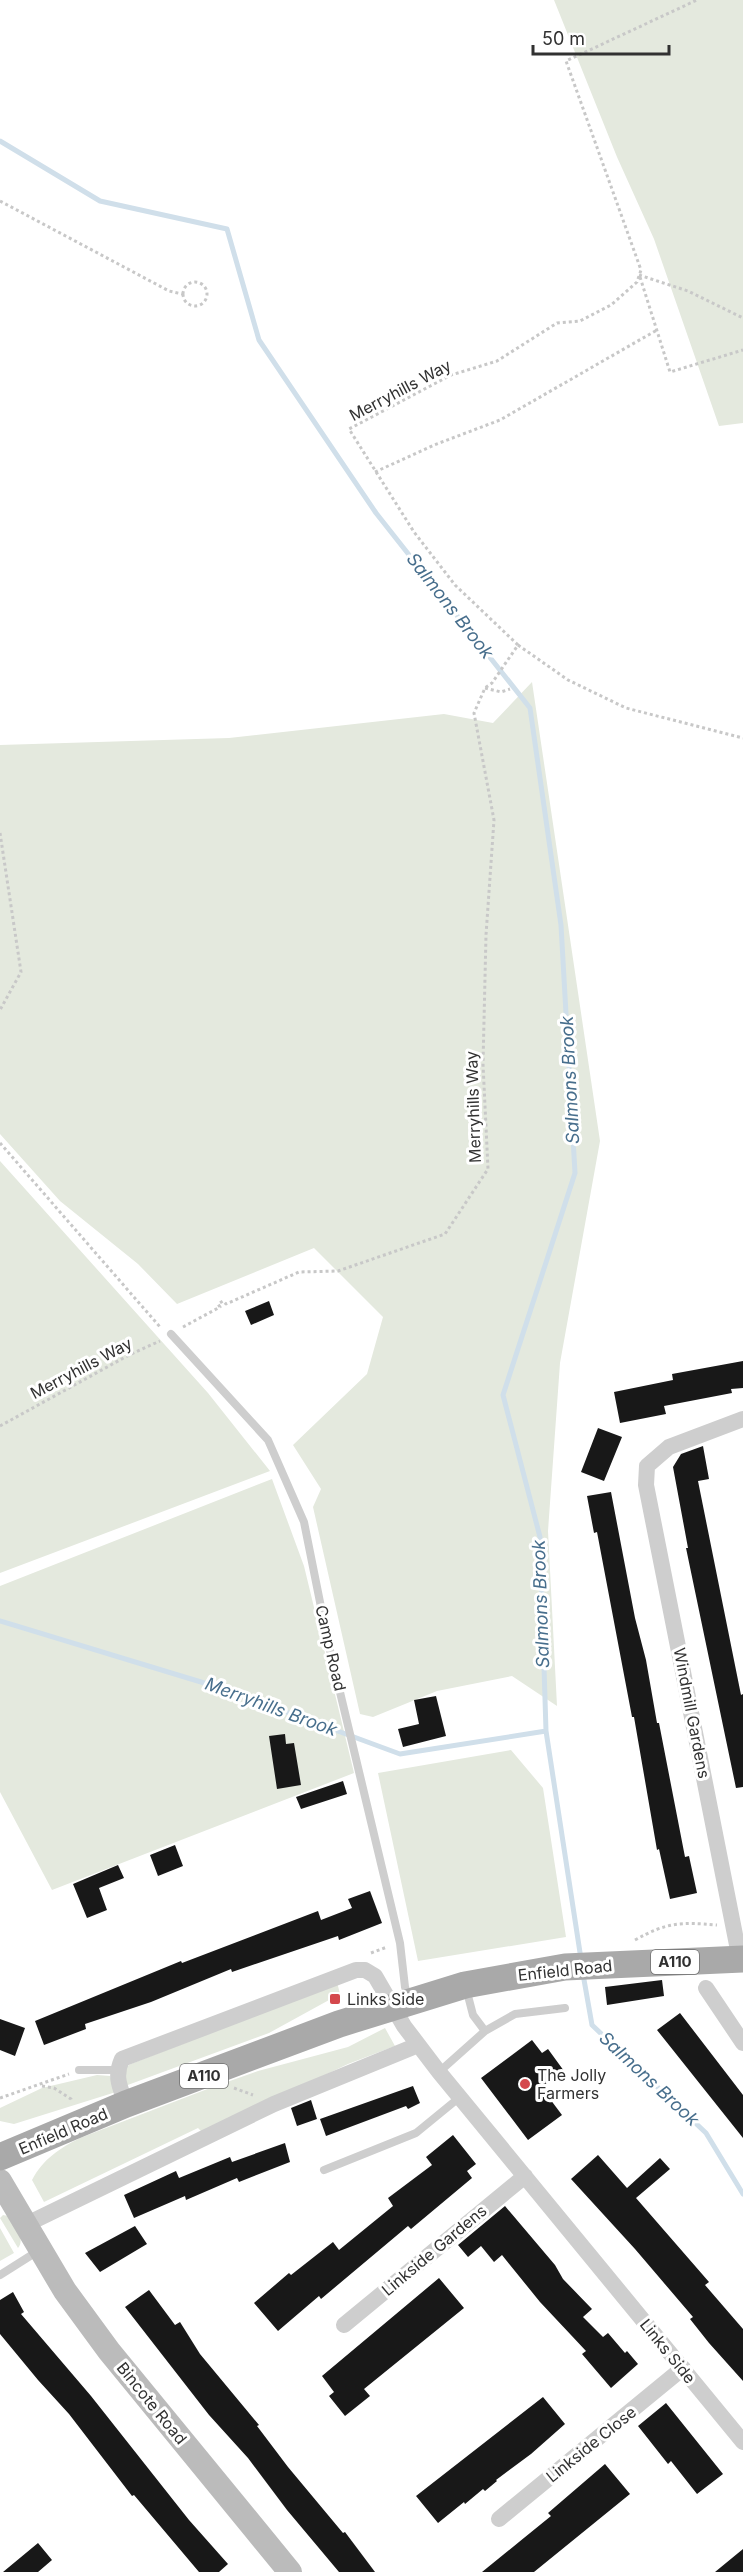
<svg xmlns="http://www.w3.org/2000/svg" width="743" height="2572" viewBox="0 0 743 2572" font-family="Inter,sans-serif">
	<rect width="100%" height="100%" fill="#fff"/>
	<path fill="#e4e9de" d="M554 0H743V423L719 426 654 239 617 157Z
		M532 682 600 1141 560 1363 548 1531 557 1706 512 1676 437 1691 373 1717 360 1714 313 1507 321 1489 293 1445 367 1374 383 1317 314 1248 177 1304 138 1264 60 1201 0 1134V745L229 738 444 714 493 723Z
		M0 1161 208 1393 270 1471 0 1573Z
		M272 1479 304 1566 354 1773 52 1890 0 1792V1586Z
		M511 1750 543 1788 566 1937 418 1961 378 1773Z
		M337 1982 340 1994 269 2033 125 2086 124 2068 131 2064Z
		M385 2028 395 2046 348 2064 203 2133 198 2128 44 2202 32 2180C43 2159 60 2148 80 2138L210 2088 258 2071 348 2047Z
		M97 2075 110 2076 116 2092 14 2124 0 2121V2108L42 2088Z
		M3 2215 8 2216C14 2226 26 2238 18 2248L0 2218Z
		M0 2228 14 2253 0 2261Z"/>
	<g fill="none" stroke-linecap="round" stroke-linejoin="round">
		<path stroke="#d0dfea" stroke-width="5" d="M0 141 100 201 227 229 259 340 376 513 530 708 561 925 575 1173 503 1395 540 1537 546 1731 581 1959
			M0 1621 224 1689 400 1754 546 1731
			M583 1974 592 2025 706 2133 743 2194"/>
	</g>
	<path fill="#181818" d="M269 1301 274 1315 251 1325 245 1311Z
		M743 1361V1388L731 1389 732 1393 664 1406 666 1414 620 1423 614 1392 673 1380 672 1374Z
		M598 1428 622 1437 604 1481 581 1472Z
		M703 1446 709 1479 698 1481 741 1695 743 1694V1787L736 1788 686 1548H688L673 1467 681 1454Z
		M611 1492 635 1618 646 1660 657 1723H659L685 1857 689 1856 697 1893 670 1899 659 1849 657 1850 634 1717H632L597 1532 594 1533 587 1496Z
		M436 1696 446 1736 403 1747 398 1729 419 1724 414 1700Z
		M285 1734 286 1744 294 1743 301 1785 277 1789 269 1736Z
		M343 1781 347 1794 301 1809 296 1797Z
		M175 1845 183 1866 158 1876 150 1855Z
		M118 1865 124 1878 99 1888 107 1910 87 1918 73 1884Z
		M370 1891 382 1923 339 1940 338 1936 232 1972 231 1969 151 2002 85 2024 86 2029 44 2045 35 2021 181 1961 182 1963 318 1911 321 1920 352 1908 348 1899Z
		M662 1980 664 1996 607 2005 605 1987Z
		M680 2013 743 2095V2138L657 2030Z
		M0 2019 25 2028 15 2056 0 2050Z
		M532 2040 542 2053 548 2049 564 2071 541 2087 562 2115 528 2140 481 2078Z
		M413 2086 420 2103 408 2109 406 2106 326 2136 320 2119Z
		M311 2100 317 2119 297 2126 291 2108Z
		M453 2135 476 2164 467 2171 472 2178 411 2229 408 2226 321 2299 319 2296 278 2331 254 2303 289 2273 291 2275 333 2242 339 2250 393 2206 388 2198 432 2165 426 2157Z
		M285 2143 290 2162 239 2182 237 2178 186 2200 185 2196 134 2218 124 2195 176 2171 179 2178 230 2157 232 2162Z
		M598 2155 627 2188 660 2158 670 2169 636 2198 709 2282 705 2285 743 2329V2381L709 2343 690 2319 693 2317 635 2249 571 2179Z
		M505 2206 555 2265 563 2279 592 2309 583 2317 603 2337 608 2333 625 2353 627 2351 638 2364 611 2388 582 2354 586 2351 540 2302 502 2255 494 2262 481 2246 468 2257 458 2245Z
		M135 2226 147 2244 100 2272 85 2253Z
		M439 2278 464 2308 364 2389 370 2396 345 2416 329 2396 334 2392 322 2376Z
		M149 2290 175 2325 180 2322 200 2354 259 2425 257 2426 288 2467 343 2533 345 2532 375 2572H339L287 2510 248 2458 209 2415 125 2307Z
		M13 2292 24 2312 21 2314 91 2396 189 2520 228 2564 219 2572H199L134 2495 132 2496 69 2414 38 2380 0 2334V2300Z
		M543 2397 565 2424 531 2454 496 2480 497 2481 485 2491 483 2489 465 2504 464 2502 438 2523 416 2496Z
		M666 2403 723 2474 697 2494 671 2461 668 2464 638 2426Z
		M605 2464 630 2494 534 2572H482L551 2516 548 2513Z
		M38 2543 52 2560 38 2572H3Z
		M743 2549V2572H715Z"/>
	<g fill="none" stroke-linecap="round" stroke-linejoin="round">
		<path stroke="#c8c8c8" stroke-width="3" stroke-dasharray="3 3" stroke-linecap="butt" d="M0 201 169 291 182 294
			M639 275 688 291 743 318
			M640 277 670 372 743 350
			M183 294a12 12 0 1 1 24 0a12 12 0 1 1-24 0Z
			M375 472 434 445 500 420 657 330
			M518 645 568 680 626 708 743 738
			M485 688 501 692 510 689
			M0 833 21 972 0 1010
			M0 1143 160 1327
			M183 1327 220 1307 218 1304 223 1301 226 1304 299 1272 338 1271 445 1234 488 1169 483 1064 486 935 494 820 474 713 485 688 492 683 518 645 455 585 414 532 349 429 451 375 497 361 557 323 580 321 611 305 637 282 641 270 566 61 697 0
			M0 1426 129 1355 160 1341
			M635 1940C667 1922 681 1922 717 1925
			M371 1953 387 1947
			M42 2086 54 2088 71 2099 72 2102
			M234 2088 253 2095
			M0 2098 69 2074"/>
		<path stroke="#cecece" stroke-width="8" d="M171 1334 268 1440 304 1522 328 1642 400 1943 405 1987 409 1999
			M466 1988 473 2015 485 2031
			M79 2070H117
			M439 2072 485 2031 515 2014 565 2008
			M324 2170 416 2133 460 2097
			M0 2275 38 2251"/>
		<path stroke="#cecece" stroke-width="16" d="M740 1960 646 1485 647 1466 669 1447 743 1419
			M706 1988 743 2043
			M126 2104C120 2087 114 2077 122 2059L356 1970H365L375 1976 404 2026 439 2072 743 2442
			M27 2224 274 2104 418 2045
			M344 2325 525 2176
			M499 2519 683 2368"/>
		<path stroke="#bbb" stroke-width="24" d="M0 2181 65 2291 109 2351 290 2572"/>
		<path stroke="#a9a9a9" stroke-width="27" d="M0 2157 126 2104 339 2024 465 1985 565 1967 743 1959"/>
	</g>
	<g fill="#d4484c" stroke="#fff" stroke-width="2">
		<rect x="329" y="1993" width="12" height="12" rx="3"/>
		<circle cx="525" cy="2084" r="6"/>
	</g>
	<g text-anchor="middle" stroke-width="6" stroke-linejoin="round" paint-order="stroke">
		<g fill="#fff" stroke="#6f6f6f" stroke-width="1.5">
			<rect x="651" y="1950" width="48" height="24" rx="4.5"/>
			<rect x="180" y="2064" width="48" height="24" rx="4.5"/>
		</g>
		<g font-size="15" font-weight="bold" fill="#313131">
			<text x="675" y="1967">A110</text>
			<text x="204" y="2081">A110</text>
		</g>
		<g font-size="16" fill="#313131" stroke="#fff">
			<text transform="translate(400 390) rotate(-28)" y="6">Merryhills Way</text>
			<text transform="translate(473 1107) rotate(-92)" y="6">Merryhills Way</text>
			<text transform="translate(81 1368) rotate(-28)" y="6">Merryhills Way</text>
			<text transform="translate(331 1648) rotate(77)" y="6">Camp Road</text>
			<text transform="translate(692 1713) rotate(79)" y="6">Windmill Gardens</text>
			<text transform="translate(565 1970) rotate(-6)" y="6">Enfield Road</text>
			<text transform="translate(63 2131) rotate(-23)" y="6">Enfield Road</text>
			<text transform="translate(434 2250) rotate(-40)" y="6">Linkside Gardens</text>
			<text transform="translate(668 2351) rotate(51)" y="6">Links Side</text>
			<text transform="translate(152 2403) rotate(51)" y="6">Bincote Road</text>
			<text transform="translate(591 2444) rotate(-39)" y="6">Linkside Close</text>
		</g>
		<g font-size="16" fill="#313131" stroke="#fff" text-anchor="start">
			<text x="347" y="2005">Links Side</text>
			<text x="537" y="2081">The Jolly<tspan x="537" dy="18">Farmers</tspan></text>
		</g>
		<g font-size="18" font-style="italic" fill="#476e8c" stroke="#fff">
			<text transform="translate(450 606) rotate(52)" y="6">Salmons Brook</text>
			<text transform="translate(570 1080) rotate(-93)" y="6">Salmons Brook</text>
			<text transform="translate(541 1604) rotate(-92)" y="6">Salmons Brook</text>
			<text transform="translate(271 1707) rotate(20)" y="6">Merryhills Brook</text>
			<text transform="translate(649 2079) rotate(43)" y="6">Salmons Brook</text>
		</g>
	</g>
	<path d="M533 45v9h136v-9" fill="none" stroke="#313131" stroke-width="3"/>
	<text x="542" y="45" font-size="18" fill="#313131" stroke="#ffffff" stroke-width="4.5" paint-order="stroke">50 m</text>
</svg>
